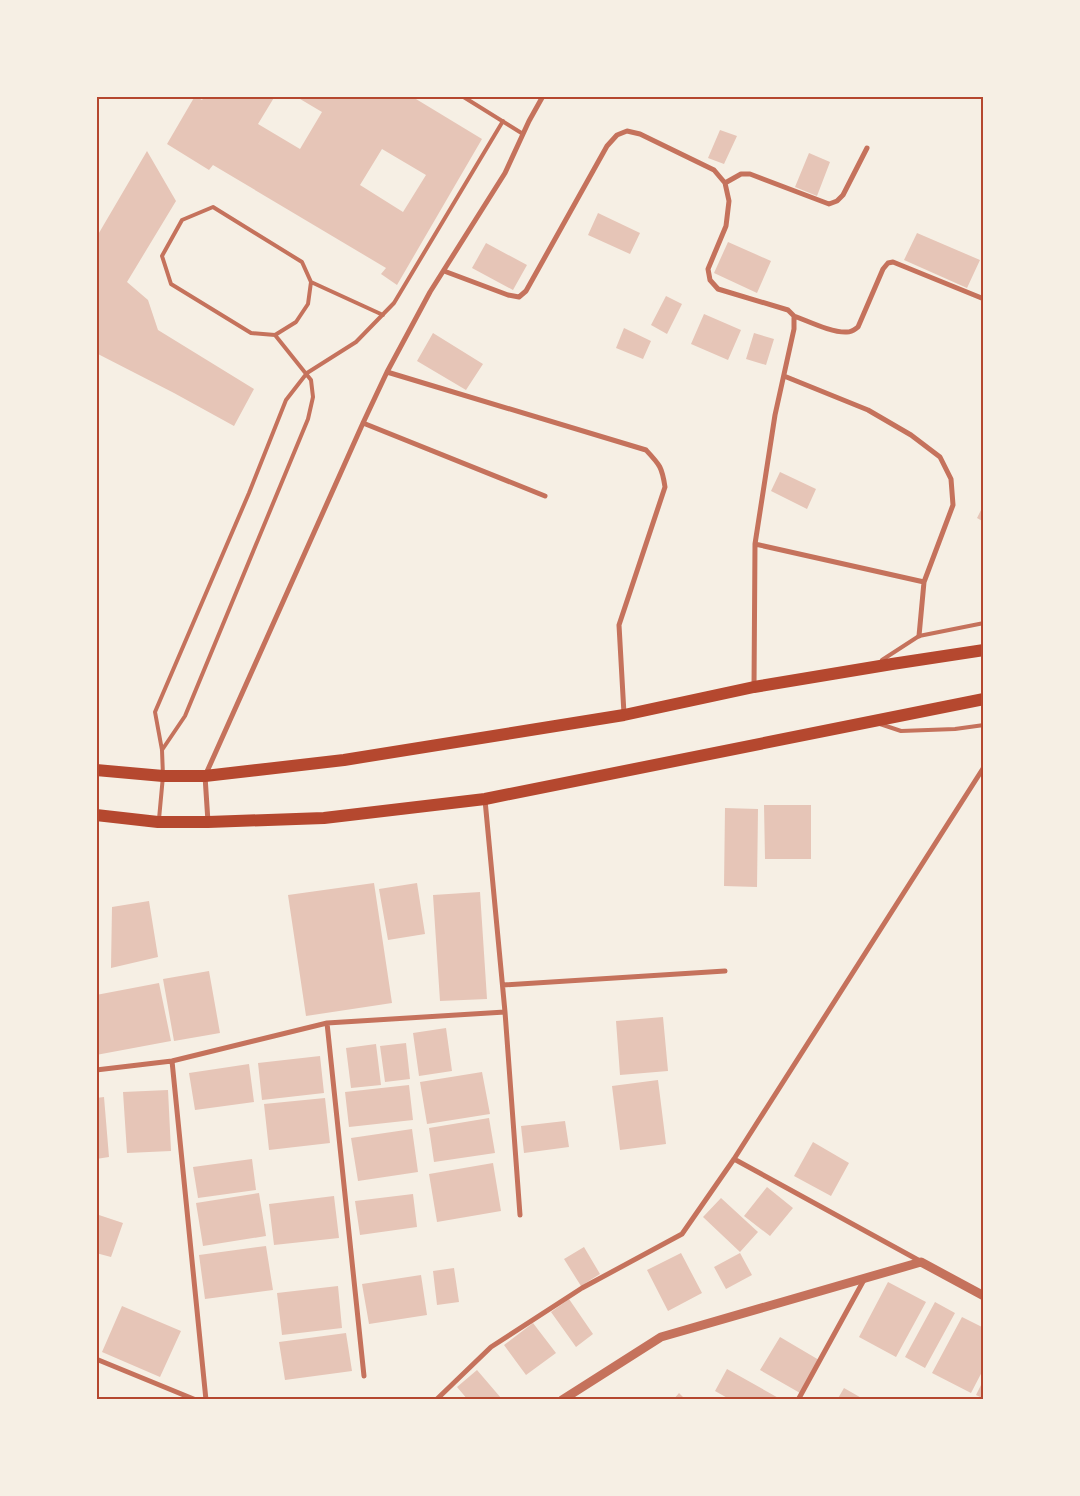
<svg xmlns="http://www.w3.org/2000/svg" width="1080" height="1496" viewBox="0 0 1080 1496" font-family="Jost,sans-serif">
	<rect width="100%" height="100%" fill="#f6efe4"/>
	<path fill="#e6c5b7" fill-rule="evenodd" d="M195 96 202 100 205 96H275L258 124 300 149 322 112 295 96H411L482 139 397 285 381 274 386 268 213 165 209 170 167 144ZM382 149 426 175 403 212 360 185Z
		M720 130 737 136 724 164 708 158Z
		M147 151 176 201 127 282 148 300 158 330 254 389 234 426 174 393 96 353V238Z
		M809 153 830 162 817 196 795 187Z
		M598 213 640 233 630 254 588 235Z
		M917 233 980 260 967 288 904 260Z
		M728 242 771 261 757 293 714 273Z
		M486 243 527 265 513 290 472 268Z
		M666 296 682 304 667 334 651 325Z
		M704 314 741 330 728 360 691 344Z
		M624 328 651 341 643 359 616 348Z
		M433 333 483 364 466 390 417 361Z
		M754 333 774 339 766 365 746 359Z
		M780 472 816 489 807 509 771 491Z
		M984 504V522L977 518Z
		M764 805H811V859H765Z
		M725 808 758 809 757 887 724 886Z
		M374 883 392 1003 306 1016 288 895Z
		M417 883 425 934 388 940 379 889Z
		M480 892 487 999 440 1001 433 895Z
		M149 901 158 957 111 968 112 907Z
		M209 971 220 1033 174 1041 163 979Z
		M159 983 171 1041 96 1055V995Z
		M663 1017 668 1071 620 1075 616 1021Z
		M446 1028 452 1071 419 1076 413 1033Z
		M406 1043 410 1079 385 1082 380 1046Z
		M376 1044 381 1085 351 1088 346 1048Z
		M320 1056 324 1093 262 1100 258 1063Z
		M249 1064 254 1102 195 1110 189 1073Z
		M482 1072 490 1114 427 1124 420 1082Z
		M658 1080 666 1144 620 1150 612 1086Z
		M409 1085 413 1120 349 1127 345 1092Z
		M168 1090 171 1151 127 1153 123 1092Z
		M104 1097 109 1157 96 1159V1098Z
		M325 1098 330 1143 269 1150 264 1104Z
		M489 1118 495 1153 434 1162 429 1128Z
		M565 1121 569 1147 524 1153 521 1126Z
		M412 1129 418 1172 358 1181 351 1138Z
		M813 1142 849 1163 831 1196 794 1176Z
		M252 1159 256 1190 198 1198 193 1167Z
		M493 1163 501 1211 437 1222 429 1174Z
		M767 1187 793 1208 770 1236 744 1216Z
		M259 1193 266 1236 203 1246 196 1203Z
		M413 1194 417 1227 360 1235 355 1201Z
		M334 1196 339 1238 274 1245 269 1204Z
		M721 1198 758 1232 740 1252 703 1217Z
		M96 1214 123 1223 111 1257 96 1253Z
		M266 1246 273 1290 205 1299 199 1255Z
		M584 1247 600 1274 581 1286 564 1259Z
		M681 1253 702 1293 668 1311 647 1270Z
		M740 1253 752 1275 726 1289 714 1267Z
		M454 1268 459 1302 437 1305 433 1271Z
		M421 1275 427 1315 369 1324 362 1284Z
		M888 1282 926 1302 896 1357 859 1337Z
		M338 1286 342 1328 282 1335 277 1293Z
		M569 1299 593 1334 576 1347 551 1312Z
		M935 1302 955 1313 925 1368 905 1357Z
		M122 1306 181 1331 160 1377 102 1352Z
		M962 1317 984 1328V1368L971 1393 932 1373Z
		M533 1323 556 1353 526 1375 504 1345Z
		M346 1333 352 1371 285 1380 279 1342Z
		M780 1337 819 1360 800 1393 760 1370Z
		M727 1369 782 1400H731L715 1391Z
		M477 1370 501 1398 499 1400H468L457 1387Z
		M984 1379V1399L976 1395Z
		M844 1388 865 1400H837Z
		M679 1393 686 1400H673Z"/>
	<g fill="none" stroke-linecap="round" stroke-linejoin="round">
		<path stroke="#c5725c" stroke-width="4" d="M462 96 523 134
			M213 207 302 262 311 282 308 304 296 322 275 335 251 333 171 284 162 256 182 220Z
			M311 282 383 315
			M882 660 919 636 984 623
			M880 724 901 731 955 729 984 725
			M162 750 185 716 308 419 313 397 311 380 275 335
			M159 819 163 776 162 750 155 712 249 493 286 400 307 373 356 342 394 303 503 121"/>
		<path stroke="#c5725c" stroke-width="5" d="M725 183 741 174H750L829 204 837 201 843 195 867 148
			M444 271 508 295 519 297 526 291 607 146 617 135 627 131 640 134 714 170 725 183 729 201 726 226 708 269 710 280 718 289 788 310 794 316V329L775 415 755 544 754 687
			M794 316C808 321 832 333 847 332 852 332 855 329 858 327L883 269 888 263 893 262 984 299
			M387 372 646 450C660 465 662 467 665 487L619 625 624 714
			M784 376 868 410 911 435 940 457 951 479 953 505 924 582 919 636
			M363 423 545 496
			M755 544 924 582
			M485 800 505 1012 520 1215
			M208 822 205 776 363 423 387 372 430 292 505 173 529 121 543 96
			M503 985 725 971
			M327 1023 364 1376
			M172 1061 206 1400
			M96 1070 172 1061 327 1023 505 1012
			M734 1159 920 1261
			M96 1359 196 1400
			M436 1400 491 1347 582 1288 682 1234 734 1159 984 767
			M798 1400 865 1278"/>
		<path stroke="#c5725c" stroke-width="9" d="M562 1400 661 1337 921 1262 984 1296"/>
		<path stroke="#b5482f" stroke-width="12" d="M96 770 163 776H205L344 760 624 715 754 687 892 664 984 650
			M96 815 158 822H208L324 818 485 799 984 699"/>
	</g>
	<rect width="1080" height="1496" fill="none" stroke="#f6efe4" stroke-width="195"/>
	<rect x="98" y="98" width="884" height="1300" fill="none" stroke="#b5482f" stroke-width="2"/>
</svg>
